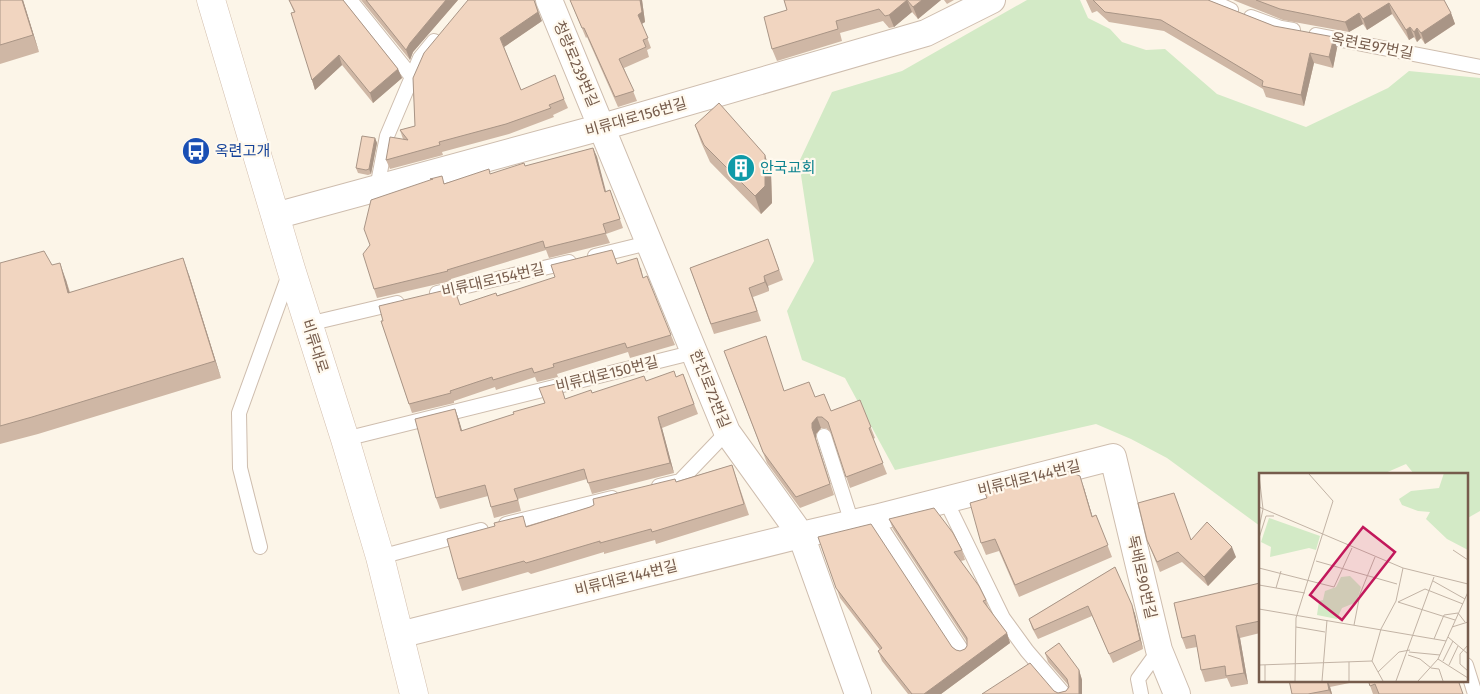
<svg xmlns="http://www.w3.org/2000/svg" width="1480" height="694" viewBox="0 0 1480 694" font-family="'Fira Sans','Noto Sans KR',sans-serif">
	<rect width="100%" height="100%" fill="#fcf5e8"/>
	<path fill="#d3eac6" d="M1027 0H1080L1088 18 1110 29 1122 42 1146 50 1165 49 1217 94 1306 127 1388 88 1409 71 1480 78V511L1466 519V474H1414L1406 464 1383 474H1260V526L1167 458 1131 439 1096 424 895 470 845 378 802 360 787 311 814 261 799 162 832 92 902 71Z"/>
	<g fill="none" stroke-linecap="round" stroke-linejoin="round">
		<defs>
			<path id="service" d="M350 0 412 77
				M1209 0 1231 10
				M1251 17 1281 28 1293 30
				M1316 35 1480 67
				M377 188 387 136 420 58 434 41
				M595 256 648 243
				M437 293 569 262
				M308 324 397 303
				M824 436 852 523
				M345 439 695 352
				M659 486 680 481 727 432
				M945 499 1003 618 1027 651 1064 694
				M875 518 963 652
				M506 524 612 498
				M260 547 240 468 239 413 290 272
				M380 557 481 530
				M1466 665 1475 694
				M1141 694 1138 679 1159 650"/>
			<path id="minor" d="M549 0 727 432 801 535 858 694
				M275 216 602 127 926 33 992 0
				M399 635 801 535 875 518 1113 457 1159 650 1177 694"/>
			<path id="secondary" d="M211 0 291 269 345 439 380 557 414 694"/>
		</defs>
		<use href="#service" stroke="#cebdae" stroke-width="16"/>
		<use href="#minor" stroke="#cebdae" stroke-width="28"/>
		<use href="#secondary" stroke="#d3bfae" stroke-width="29"/>
		<use href="#service" stroke="#fff" stroke-width="14"/>
		<use href="#minor" stroke="#fff" stroke-width="26"/>
		<use href="#secondary" stroke="#fff" stroke-width="28"/>
	</g>
	<path fill="#cfb7a5" d="M0 0H23L39 52 0 64Z
		M289 0H343L398 69 402 78 373 103 342 65 315 90 312 80 294 12Z
		M361 0H458L413 52 410 60Z
		M570 0H642L645 22 642 24 651 48 647 50 649 57 624 68 637 101 618 107 587 37 586 38Z
		M784 0H941L918 19 912 12 894 27 889 28 883 21 840 33 842 41 777 61 772 49 787 10Z
		M944 0H954L947 4Z
		M1086 0H1208L1274 26 1337 48 1333 68 1314 63 1304 106 1266 97 1263 89 1164 31 1109 22 1097 11 1092 13Z
		M1233 0H1444L1451 13 1455 24 1425 44 1421 38 1417 42 1414 37 1409 40 1392 14 1367 30 1363 24 1349 32 1283 20Z
		M542 21 504 47 521 90 564 99 568 108 553 115 554 117 509 134 442 152 443 155 390 169 386 160 403 139 400 130 415 126 413 78Z
		M695 125 771 173 772 203 761 214 710 162 701 142Z
		M375 138 377 143 371 174 368 175 358 173 356 168Z
		M593 148 597 157 606 191 610 190 623 228 606 234 610 243 549 258 546 250 451 279V281L377 298 374 289 370 245 431 180 430 179 445 184 525 166Z
		M768 239 783 280 768 286 769 291 753 297 761 321 714 334 690 268Z
		M0 263 52 265 66 280 70 292 189 275 221 378 38 434 0 444Z
		M617 264 641 268 643 277 671 335 675 345 630 358 628 352 557 374 558 377 537 382 535 377 496 390 495 387 454 401V403L412 413 381 321 460 305Z
		M728 362 784 391 815 397 831 411 860 400 875 438 873 439 887 474 850 488 831 432 826 428H821L816 434V439L834 495 800 508 767 463Z
		M683 374 698 414 662 428 674 473 592 494 587 479 518 499 521 511 494 518 488 496 440 509 436 498 455 409 462 431 565 399 646 381 676 377Z
		M732 465 749 515 656 544 655 540 604 554V552L531 574 528 572 462 591 458 579 526 526Z
		M1084 488 1092 516 1096 515 1112 557 1019 597 999 551 986 555 981 543Z
		M889 519 962 550 965 560 961 561 986 600 989 610 1007 633 1010 643 941 694H908L882 661 878 651 880 650 840 598 818 537 956 650 960 651 965 649 967 646V642L893 529Z
		M1147 540H1191L1236 557 1208 586 1182 562 1160 572Z
		M1115 567 1135 614 1143 649 1113 663 1092 616 1038 639 1032 628 1029 619Z
		M1260 583V633L1240 638 1248 684 1231 687 1227 678 1205 682 1201 670 1197 647 1186 649 1182 638Z
		M1045 653 1079 670 1082 680V694H982L1054 691 1058 693 1066 691 1069 686 1048 662Z
		M1289 680H1364L1330 687 1332 694H1292Z
		M1368 680 1463 694H1373Z"/>
	<path fill="#a99586" d="M22 0H23L39 52 33 35Z
		M446 0H458L413 52 410 60 406 50 410 43Z
		M534 0 542 21 504 47 500 38Z
		M640 0H642L645 22 641 24 638 15Z
		M907 0 912 12 894 27 889 15Z
		M922 0H941L918 19 913 7Z
		M1389 3 1392 14 1367 30 1363 19Z
		M1359 13 1363 24 1349 32 1345 22Z
		M1451 13 1455 24 1425 44 1421 33Z
		M1410 27 1414 37 1409 40 1406 30Z
		M1417 28 1421 38 1417 42 1414 32Z
		M1334 37 1337 48 1333 68 1329 57Z
		M1310 53 1314 63 1304 106 1301 95Z
		M339 55 342 65 315 90 312 80Z
		M398 69 402 78 373 103 370 93Z
		M375 138 377 143 371 174 369 169Z
		M593 148 597 157 608 201 605 192Z
		M765 155 771 173 772 203 761 214 755 196Z
		M183 258 189 275 221 378 215 361Z
		M60 263 66 280 74 310 68 293Z
		M764 276 768 286 769 291 765 282Z
		M455 409 459 420 465 441 461 431Z
		M658 417 662 428 674 473 670 463Z
		M817 417 821 428 816 434V439L834 495 812 428V423Z
		M1080 476 1084 488 1096 528 1092 517Z
		M1232 547 1236 557 1208 586 1204 577Z
		M1132 605 1135 614 1143 649 1140 640Z
		M1236 626 1240 638 1248 684 1244 673Z
		M1007 633 1010 643 941 694H924Z
		M1079 670 1082 680V694H1079Z
		M1327 680 1330 687 1332 694H1331L1329 690Z"/>
	<path fill="#f1d5c0" stroke="#a99586" d="M0 0H22L33 35 0 45Z
		M289 0H343L398 69 370 93 339 55 312 80 291 13 295 12Z
		M366 0H446L410 43 406 50Z
		M468 0H534L538 12 500 38 521 90 555 75 564 99 549 105 551 108 506 124 439 142 440 145 386 160 390 137 408 140 400 130 415 126 413 78 424 53Z
		M570 0H640L642 12 638 15 648 38 643 40 646 47 619 59 634 91 615 97 584 28H582Z
		M784 0H907L889 15 885 16 879 9 836 21 838 29 772 49 764 17 787 10Z
		M907 0H922L913 7Z
		M1093 0H1208L1274 26 1334 37 1329 57 1310 53 1301 95 1262 86 1263 81 1161 20 1105 12Z
		M1256 0H1444L1451 13 1421 33 1417 28 1414 32 1410 27 1406 30 1389 3 1363 19 1359 13 1345 22 1280 9Z
		M719 103 765 155V186L755 196 704 145 695 125Z
		M362 136 375 138 369 169 366 170 356 168Z
		M593 148 605 192 610 190 620 219 603 224 606 233 545 248 543 241 447 270 448 271 374 289 363 254 370 245 364 229 371 200 433 179H430L442 176 444 184 489 169 490 174 524 163 525 166Z
		M768 239 779 270 764 276 765 282 749 288 757 311 711 324 690 268Z
		M612 250 617 264 637 258 643 278 647 276 671 335 627 348 625 343 553 364 554 367 534 373 532 368 493 380 492 377 450 391 451 393 409 404 381 321H383L379 306 454 288 460 305 496 293 497 296 555 277 551 265Z
		M44 251 52 265 60 263 68 293 183 258 215 361 32 417 0 426V263Z
		M766 336 784 391 809 382 815 397 824 394 831 411 860 400 871 427 869 428 883 463 846 477 828 422 822 417H817L812 423V428L830 484 796 497 763 452 724 351Z
		M674 371 676 377 683 374 694 404 658 417 670 463 588 483 584 469 514 489 518 500 491 507 485 485 436 498 415 419 455 409 461 431 514 414 513 412 545 403 539 388 560 383 565 399 591 390 592 393 644 376 646 381Z
		M732 465 744 504 652 532 651 529 600 543V541L526 563 524 561 458 579 447 539 495 526 494 523 523 516 526 527 590 507 594 505 593 499 675 479 676 482Z
		M1067 471 1080 476 1092 517 1096 515 1108 545 1015 585 995 539 981 543 970 503 987 498 985 493Z
		M1174 493 1191 540 1207 522 1232 547 1204 577 1178 552 1157 562 1147 540 1138 503Z
		M934 508 953 533 962 550 954 552 979 586 986 600 983 601 1007 633 924 694H912L878 651 882 648 836 588 818 537 871 524 952 647 956 650 960 651 965 649 967 646V638L889 519Z
		M1115 567 1132 605 1140 640 1109 654 1088 606 1034 630 1029 619Z
		M1260 583V621L1236 626 1244 673 1226 676 1225 666 1201 670 1195 635 1182 638 1174 603Z
		M1059 643 1079 670V694H982L1030 663 1054 691 1058 693 1066 691 1069 687 1067 679 1045 653Z
		M1289 680H1327L1329 690 1308 694H1292Z
		M1368 680H1458L1463 694H1379L1375 684 1370 686Z"/>
	<defs>
		<symbol id="bus-disc" viewBox="-11 -11 22 22"><circle r="9.5" fill="#1a4fb4" stroke="#fff9ee"/><path d="M-5-6H5V4H4V6H2V4H-2V6H-4V4H-5ZM-3.5-4V0h7V-4ZM-3.5 1.2v1.5H-2V1.2ZM2 1.2v1.5H3.5V1.2Z" fill="#fff"/></symbol>
		<symbol id="building-disc" viewBox="-11 -11 22 22"><circle r="9.5" fill="#0f9aa8" stroke="#fff9ee"/><path d="M-4-6H4V6H1V3H-1V6H-4ZM-2.5-4.3h1.7v1.8h-1.7ZM.8-4.3h1.7v1.8H.8ZM-2.5-1h1.7V.8h-1.7ZM.8-1h1.7V.8H.8Z" fill="#fff"/></symbol>
	</defs>
	<g fill-rule="evenodd">
		<use href="#bus-disc" x="180" y="135" width="32" height="32"/>
		<use href="#building-disc" x="725" y="152" width="32" height="32"/>
	</g>
	<g text-anchor="middle" stroke-width="4.5" stroke-linejoin="round" paint-order="stroke">
		<g font-size="15" fill="#765c4c" stroke="#fff9ee">
			<text transform="translate(1372 46) rotate(11)" y="5">옥련로97번길</text>
			<text transform="translate(576 64) rotate(67)" y="5">청량로239번길</text>
			<text transform="translate(636 117) rotate(-16)" y="5">비류대로156번길</text>
			<text transform="translate(493 280) rotate(-13)" y="5">비류대로154번길</text>
			<text transform="translate(315 346) rotate(72)" y="5">비류대로</text>
			<text transform="translate(607 374) rotate(-14)" y="5">비류대로150번길</text>
			<text transform="translate(710 389) rotate(68)" y="5">한진로72번길</text>
			<text transform="translate(1029 478) rotate(-14)" y="5">비류대로144번길</text>
			<text transform="translate(1142 577) rotate(77)" y="5">독배로90번길</text>
			<text transform="translate(626 578) rotate(-14)" y="5">비류대로144번길</text>
		</g>
		<g font-size="15" fill="#164399" stroke="#fff9ee" text-anchor="start">
			<text x="215" y="156">옥련고개</text>
		</g>
		<g font-size="15" fill="#0d838f" stroke="#fff9ee" text-anchor="start">
			<text x="760" y="173">안국교회</text>
		</g>
	</g>
	<g transform="translate(1259 473)">
		<rect width="209" height="209" fill="#fcf5e8"/>
		<path d="M185 0H209V77L188 66 167 46 171 39 159 38 143 32 140 26 152 18 180 15ZM10 45 61 63 57 77 50 75 11 84 12 74 2 69ZM91 103 102 114 98 129 83 135 78 146 58 142 60 128 64 127 66 118 77 114 82 104Z" fill="#d3eac6"/>
		<path fill="none" stroke="#c2b3a5" stroke-width="1" d="M0 2 4 36 0 55M0 34 144 95 209 111M0 65 7 43H15M194 77 209 87M57 88 138 111M0 95 75 114 93 75M174 108 206 126M0 112 46 120M17 115 22 98M139 129 166 116 204 131M139 129 196 147M0 136 187 168M95 152 101 121 116 84M37 154 66 159M193 154 209 149M189 164 209 181M175 166 185 142 199 140 206 149M209 172 201 181V191L209 198M150 179 181 182M149 182 161 186 172 195 180 196 184 208M179 186 209 205M184 188 194 168M90 189V208M0 192 113 188M6 192V208M190 192 199 173M119 199 140 179 151 177M36 208 37 145 74 28 50 1M63 208 68 147M124 208 113 188 122 156 137 128 144 95M137 208 175 104M159 208 179 186 209 119"/>
		<path fill="#c2185b" fill-opacity="0.15" stroke="#c2185b" stroke-width="2.5" d="M104 54 136 79 83 147 51 122Z"/>
		<rect width="209" height="209" fill="none" stroke="#765c4c" stroke-width="2.5"/>
	</g>
</svg>
